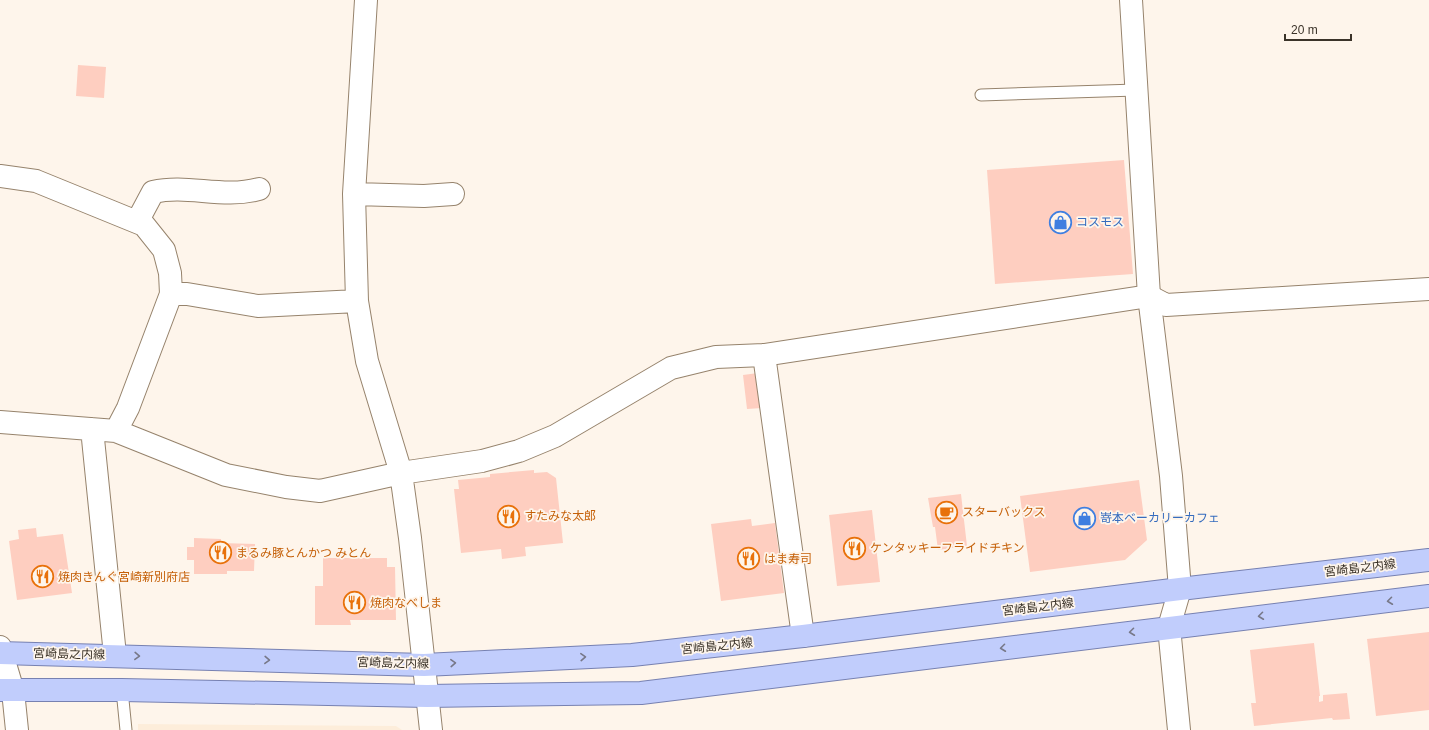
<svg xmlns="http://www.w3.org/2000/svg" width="1429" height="730" viewBox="0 0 1429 730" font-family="Arial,'Noto Sans JP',sans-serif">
	<rect width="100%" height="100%" fill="#fef5eb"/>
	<path fill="#fdedda" d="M138 724 396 726 402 730H138Z"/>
	<path fill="#fecec0" d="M78 65 106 67 104 98 76 96Z
		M1124 160 1133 274 995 284 987 170Z
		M758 373 762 408 747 409 743 375Z
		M534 470V473L547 472 556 478 563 543 525 547 526 556 502 559 501 549 461 553 454 489H459L458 480 490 477V474Z
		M1139 480 1147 540 1125 560 1030 572 1020 496Z
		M961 494 967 546 938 550 935 527H933L928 498Z
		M872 510 880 582 837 586 829 515Z
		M751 519 752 526 775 523 784 593 721 601 711 524Z
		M36 528 37 537 63 534 72 593 17 600 9 541 19 539 18 530Z
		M194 538 221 539V543L255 544 254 571H227V574H194V560H187V547H194Z
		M323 558H387V567H395L396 620H350L351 625H315V586H323Z
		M1429 632V710L1376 716 1367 639Z
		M1314 643 1320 696H1319V702L1323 701V695L1347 693 1350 719 1333 720 1332 718 1254 726 1251 703H1256L1250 650Z"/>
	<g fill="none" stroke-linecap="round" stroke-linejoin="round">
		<defs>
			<path id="service" d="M981 95 1136 90
				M122 690 126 730"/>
			<path id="minor" d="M366 0 354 194 357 301 367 361 401 473 410 538 431 730
				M0 176 36 181 144 225 164 250 170 273 171 294 128 408 116 431
				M354 194 424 196 453 194
				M137 222 153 192C188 184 222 199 259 189
				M171 294H187L258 306 357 301
				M764 355 803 636
				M0 422 116 431 226 475 286 487 320 491 401 473 482 461 519 451 555 436 671 368 716 357 764 355 1149 296 1166 305 1429 289
				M92 429 115 655"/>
			<path id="tertiary" d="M1131 0 1149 296 1171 476 1180 589 1169 627 1179 730
				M0 647 13 691 17 730"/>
			<path id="primary" d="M0 653 424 665 632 655 803 636 1180 589 1429 560
				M0 690H122L427 696 641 693 1429 596"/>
		</defs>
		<use href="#service" stroke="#96836c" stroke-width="13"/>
		<use href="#minor" stroke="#96836c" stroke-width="24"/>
		<use href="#tertiary" stroke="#96836c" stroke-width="24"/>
		<use href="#primary" stroke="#7781b1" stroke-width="24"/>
		<use href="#service" stroke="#fff" stroke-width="11"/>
		<use href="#minor" stroke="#fff" stroke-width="22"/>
		<use href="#tertiary" stroke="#fff" stroke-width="22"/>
		<use href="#primary" stroke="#c1cdfc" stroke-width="22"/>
	</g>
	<defs><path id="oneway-chevron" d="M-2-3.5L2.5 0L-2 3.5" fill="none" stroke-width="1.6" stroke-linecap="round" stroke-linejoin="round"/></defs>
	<g stroke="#777888">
		<use href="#oneway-chevron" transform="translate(1390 601) rotate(173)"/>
		<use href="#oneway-chevron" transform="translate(1261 616) rotate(173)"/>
		<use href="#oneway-chevron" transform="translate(1132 632) rotate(173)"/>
		<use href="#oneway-chevron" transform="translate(1003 648) rotate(173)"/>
		<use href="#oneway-chevron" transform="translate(137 656) rotate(2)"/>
		<use href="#oneway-chevron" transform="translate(583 657) rotate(-3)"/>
		<use href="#oneway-chevron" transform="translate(267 660) rotate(2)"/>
		<use href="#oneway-chevron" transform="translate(453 663) rotate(-3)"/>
	</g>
	<defs>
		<symbol id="shop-ring" viewBox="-11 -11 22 22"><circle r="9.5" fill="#fef5eb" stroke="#3f7fe0" stroke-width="1.5"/><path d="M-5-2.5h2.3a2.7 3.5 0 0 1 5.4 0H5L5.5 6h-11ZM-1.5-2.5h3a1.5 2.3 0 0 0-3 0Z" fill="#3f7fe0"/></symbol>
		<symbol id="cafe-ring" viewBox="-11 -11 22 22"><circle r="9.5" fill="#fef5eb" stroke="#e8710a" stroke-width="1.5"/><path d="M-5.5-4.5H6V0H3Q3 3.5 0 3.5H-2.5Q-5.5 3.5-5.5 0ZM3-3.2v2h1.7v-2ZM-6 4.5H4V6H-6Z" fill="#e8710a"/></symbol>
		<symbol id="restaurant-ring" viewBox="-11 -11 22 22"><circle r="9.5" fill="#fef5eb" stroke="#e8710a" stroke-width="1.5"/><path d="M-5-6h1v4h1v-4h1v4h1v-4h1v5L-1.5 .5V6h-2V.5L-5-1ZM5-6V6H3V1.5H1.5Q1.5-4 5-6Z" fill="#e8710a"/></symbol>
	</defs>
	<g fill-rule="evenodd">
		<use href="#shop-ring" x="1048" y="210" width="25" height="25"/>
		<use href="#cafe-ring" x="934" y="500" width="25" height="25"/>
		<use href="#restaurant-ring" x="496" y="504" width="25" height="25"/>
		<use href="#shop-ring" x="1072" y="506" width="25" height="25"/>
		<use href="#restaurant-ring" x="842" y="536" width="25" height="25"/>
		<use href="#restaurant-ring" x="208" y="540" width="25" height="25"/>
		<use href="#restaurant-ring" x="736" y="546" width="25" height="25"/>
		<use href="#restaurant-ring" x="30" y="564" width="25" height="25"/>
		<use href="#restaurant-ring" x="342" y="590" width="25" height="25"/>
	</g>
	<g text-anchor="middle" stroke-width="3.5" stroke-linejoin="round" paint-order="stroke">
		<g font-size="12" fill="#366cbe" stroke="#fef5eb" text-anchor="start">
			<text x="1076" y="226">コスモス</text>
			<text x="1100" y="522">嵜本ベーカリーカフェ</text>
		</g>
		<g font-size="12" fill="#c56008" stroke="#fef5eb" text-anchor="start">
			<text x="962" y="516">スターバックス</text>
			<text x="524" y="520">すたみな太郎</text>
			<text x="870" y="552">ケンタッキーフライドチキン</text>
			<text x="236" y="557">まるみ豚とんかつ みとん</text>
			<text x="764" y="563">はま寿司</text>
			<text x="58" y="581">焼肉きんぐ宮崎新別府店</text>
			<text x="370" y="607">焼肉なべしま</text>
		</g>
		<g font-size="12" fill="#3b3329" stroke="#fef5eb">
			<text transform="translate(1360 568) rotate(-7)" y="4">宮崎島之内線</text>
			<text transform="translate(1038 607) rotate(-7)" y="4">宮崎島之内線</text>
			<text transform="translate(717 646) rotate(-6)" y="4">宮崎島之内線</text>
			<text transform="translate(69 654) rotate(1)" y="4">宮崎島之内線</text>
			<text transform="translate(393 663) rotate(1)" y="4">宮崎島之内線</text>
		</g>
	</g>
	<path d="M1285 34v6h66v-6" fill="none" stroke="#3b3329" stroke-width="2"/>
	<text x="1291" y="34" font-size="12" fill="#3b3329" stroke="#fef5eb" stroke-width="3" paint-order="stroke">20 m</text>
</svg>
